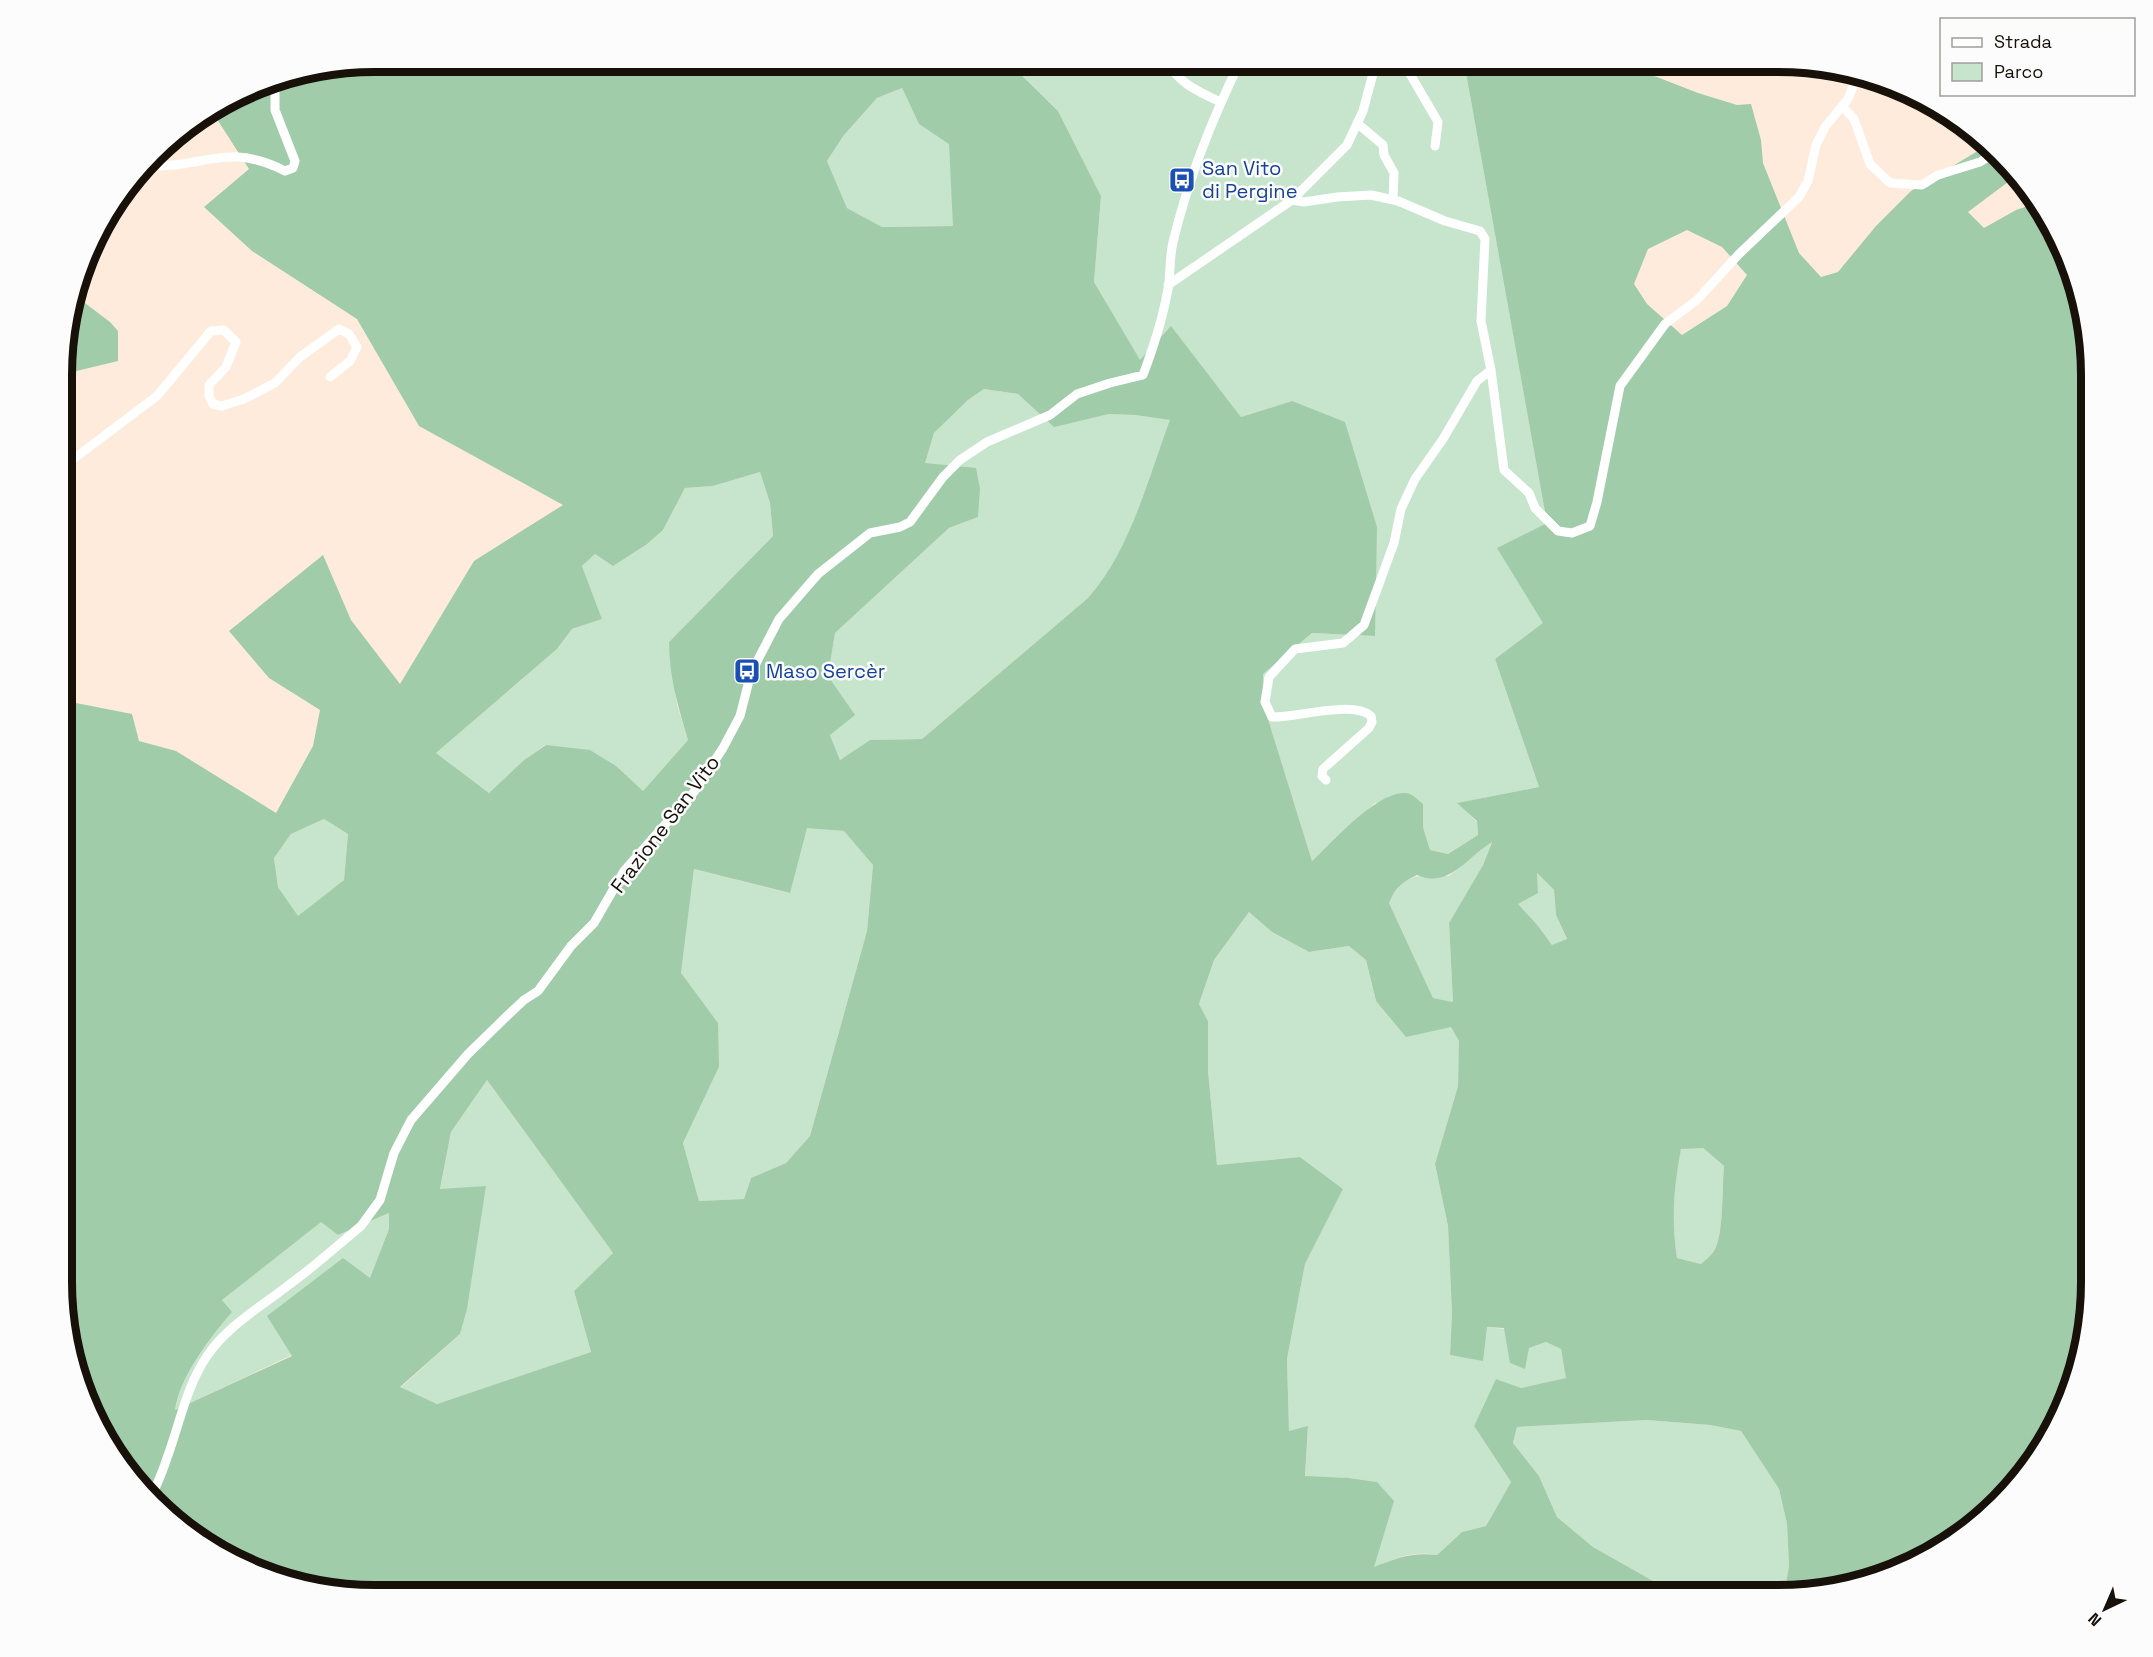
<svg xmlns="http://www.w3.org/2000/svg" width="2153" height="1657" viewBox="0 0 2153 1657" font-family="'Space Grotesk',sans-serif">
	<rect width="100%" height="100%" fill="#feebdc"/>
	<path fill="#c7e5cd" d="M1008 62H1464L1547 523 1498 548 1544 623 1495 659 1539 787 1458 803 1477 822 1478 835 1448 854 1430 850 1423 827V804L1375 803 1312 861 1264 706 1263 674 1312 633 1375 636 1292 401 1241 417 1171 327 1140 361 1094 282 1101 196 1058 111Z
		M902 88 919 124 949 143 954 226 882 227 847 208 827 161 844 135 877 98Z
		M984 389 1018 394 1054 426 1109 414 1135 415 1171 420C1149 479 1130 551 1088 598L922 739 870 740 840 760 830 735 828 676 835 633 949 528 978 517 925 463 934 433 968 400Z
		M760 472 770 503 773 536 669 642 677 705 688 740 643 791 545 745 524 760 489 793 436 753 557 649 572 629 602 619 582 566 595 554 613 566 663 530 685 488 713 486Z
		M324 819 348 834 344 880 298 917 278 887 274 858 291 834Z
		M807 827 844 831 873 864 867 931 810 1136 786 1163 751 1178 744 1199 699 1201 683 1143 719 1067 681 973 694 869 789 893Z
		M1492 841 1483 865 1449 923 1453 1002 1433 998 1389 903C1403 872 1419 875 1449 876Z
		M1536 872 1554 890 1556 915 1567 940 1553 946 1539 927 1517 904 1538 892Z
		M1249 912 1272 932 1309 952 1349 946 1366 960 1376 1001 1430 1030 1451 1027 1460 1041 1458 1086 1435 1164 1448 1226 1452 1313 1450 1355 1487 1327 1505 1329 1529 1348 1546 1342 1561 1349 1567 1378 1521 1388 1496 1380 1474 1426 1511 1482 1486 1526 1462 1532 1437 1555C1411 1551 1397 1558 1374 1568L1377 1482 1349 1478 1305 1477 1308 1427 1289 1431 1287 1359 1305 1264 1343 1189 1300 1157 1217 1165 1208 1071V1021L1199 1004 1214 960Z
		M487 1080 613 1253 574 1291 591 1352 437 1404 400 1388 460 1334 486 1186 440 1190 451 1132Z
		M1681 1148H1703L1724 1166C1722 1185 1724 1236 1714 1251 1711 1256 1705 1260 1701 1264L1677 1258C1671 1216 1674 1189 1681 1148Z
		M389 1213V1229L370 1279 292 1355 175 1410C180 1376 210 1339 231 1313L222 1300 321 1221 338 1235Z
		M1647 1420 1710 1425 1741 1431 1779 1489 1787 1524 1789 1566 1784 1595H1678L1593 1547 1557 1517 1539 1476 1513 1443 1517 1427Z"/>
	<path fill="#a0ccaa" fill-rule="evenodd" d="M375 62H1008L1058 111 1101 196 1094 282 1140 360 1171 326 1241 417 1292 401 1345 422 1377 527 1375 636 1312 633 1263 674 1264 706 1312 861C1334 841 1373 795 1403 793 1411 792 1417 799 1423 804V827L1430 850 1448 854 1478 835 1477 821 1457 803 1539 787 1495 659 1543 623 1497 548 1547 523 1464 62H1602L1657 77 1698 93 1737 105 1751 104 1761 140 1763 163 1799 253 1821 277 1838 272 1876 226 1911 191 1976 152 1994 151 2013 176 2012 179 1968 212 1984 228 2016 210 2034 204 2059 236 2081 294 2091 374V1303L2068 1403 2014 1489 1917 1563 1840 1589 1784 1595 1789 1566 1787 1524 1779 1489 1741 1431 1710 1425 1647 1420 1517 1427 1513 1443 1539 1476 1557 1517 1593 1547 1678 1595H354L255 1572 168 1518 94 1421 62 1303 63 752 76 703 132 714 139 741 176 751 276 813 313 746 320 710 269 678 229 631 323 555 351 620 400 684 474 561 563 505 419 426 357 319 252 251 204 207 249 169 213 113 274 78ZM902 88 919 124 949 144 953 226 882 227 847 208 827 161 844 135 877 98ZM1687 230 1722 247 1747 275 1727 306 1682 335 1647 304 1634 284 1648 249ZM984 389 1018 394 1054 427 1109 414 1135 415 1170 420C1148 479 1130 551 1088 598L922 739 870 740 840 760 830 735 855 715 828 676 835 633 949 528 978 517 980 489 976 468 925 463 934 433 968 400ZM760 472 770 503 773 536 669 642C669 676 678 707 688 740L643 791 616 766 590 750 546 745 524 760 489 793 436 753 557 649 572 629 602 619 582 566 595 554 613 566 647 544 663 530 685 488 713 486ZM324 819 348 834 344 880 298 916 278 887 274 858 291 834ZM807 828 844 831 873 865 867 931 810 1136 786 1163 751 1178 744 1199 699 1201 683 1143 719 1067 718 1023 681 973 694 869 790 893ZM1492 842 1483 865 1449 923 1453 1002 1433 998 1389 903C1397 886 1401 883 1417 875 1449 889 1467 857 1492 842ZM1537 873 1554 890 1556 915 1567 939 1552 945 1539 927 1518 904 1538 893ZM1249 912 1272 932 1309 952 1349 946 1366 960 1376 1001 1406 1037 1451 1027 1459 1041 1458 1086 1435 1164 1448 1226 1452 1313 1450 1355 1483 1361 1487 1327 1504 1328 1510 1363 1525 1369 1529 1348 1546 1342 1561 1349 1566 1378 1521 1388 1496 1379 1474 1426 1511 1482 1486 1526 1462 1532 1437 1555C1412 1552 1397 1558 1374 1567L1394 1501 1377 1482 1349 1478 1305 1476 1308 1426 1289 1431 1287 1359 1305 1264 1343 1189 1300 1157 1217 1165 1208 1071V1021L1199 1004 1214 960ZM487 1080 613 1253 574 1291 591 1352 437 1404 400 1387 460 1334 467 1309 486 1186 440 1189 451 1132ZM1703 1148 1724 1166C1722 1185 1724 1236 1714 1251 1711 1256 1705 1260 1701 1264L1677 1258C1671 1216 1674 1189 1681 1149ZM389 1213V1229L370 1278 343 1258 267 1316 292 1356 175 1410C180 1376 210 1338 232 1312L222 1300 321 1222 338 1235Z
		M76 299 81 300 110 322 118 331V361L64 374V333Z"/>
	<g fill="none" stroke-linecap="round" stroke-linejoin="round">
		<path stroke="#fff" stroke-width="9" d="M1166 62C1182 85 1196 90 1220 102
			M1403 62 1438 122 1435 146
			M1842 106 1854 119 1870 164 1890 183 1922 185 1938 175 1980 162 1995 153
			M1357 123 1383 145 1384 155 1394 173 1393 200
			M146 166C202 169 227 141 285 171L293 168 295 161 275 110V78
			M1292 200 1304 202 1337 197 1371 195 1398 201 1445 221 1480 231 1485 239 1481 321 1491 370 1504 470 1529 493 1535 508 1558 531 1572 533 1590 526 1597 502 1620 386 1665 324 1697 300 1739 254 1799 197 1808 181 1816 145 1825 127 1848 99 1857 76
			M1168 285 1292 200 1347 145 1363 111 1375 66 1374 62
			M64 466 157 396 211 331 224 330 236 342 226 367 209 385V396L213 404 222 406 244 399 275 383 300 357 339 329 349 334 357 347 350 361 330 377
			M1326 780 1322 776 1323 769 1369 728 1372 722 1371 716C1353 700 1295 718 1272 717L1265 702 1269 677 1295 649 1343 643 1364 625 1394 543 1401 509 1415 479 1443 439 1477 381 1491 370
			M152 1496C157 1484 163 1471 167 1458 180 1423 186 1387 207 1356 228 1325 261 1307 290 1284 315 1266 338 1245 361 1226L380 1200 394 1153 411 1120 468 1054 508 1015 524 1000 538 991 571 946 594 923 624 871 694 792 723 748 740 716 751 673 779 619 818 574 870 533 900 527 910 522 943 477 960 460 987 442 1050 415 1077 394 1110 383 1143 375C1154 346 1164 315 1169 283 1170 270 1170 255 1173 242 1188 180 1212 119 1240 62"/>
	</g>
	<defs>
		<symbol id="bus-square" viewBox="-11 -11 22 22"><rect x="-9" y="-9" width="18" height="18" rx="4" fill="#1a4fb4" stroke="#fcfcfc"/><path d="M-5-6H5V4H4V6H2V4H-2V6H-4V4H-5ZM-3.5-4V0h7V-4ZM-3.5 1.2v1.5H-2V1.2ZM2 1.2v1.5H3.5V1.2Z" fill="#fff"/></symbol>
	</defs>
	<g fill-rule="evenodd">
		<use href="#bus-square" x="1167" y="165" width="30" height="30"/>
		<use href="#bus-square" x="732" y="656" width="30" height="30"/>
	</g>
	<g text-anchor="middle" stroke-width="5" stroke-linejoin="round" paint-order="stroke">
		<g font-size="20" fill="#164399" stroke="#fcfcfc" text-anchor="start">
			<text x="1202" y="175">San Vito<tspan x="1202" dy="23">di Pergine</tspan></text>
			<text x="766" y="678">Maso Sercèr</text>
		</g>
		<g font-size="20" fill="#18110a" stroke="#fcfcfc">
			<text transform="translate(665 824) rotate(-53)" y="7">Frazione San Vito</text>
		</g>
	</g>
	<path d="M0 0H2153V1657H0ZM375 72H1778A303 303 0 0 1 2081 375V1282A303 303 0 0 1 1778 1585H375A303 303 0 0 1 72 1282V375A303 303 0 0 1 375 72Z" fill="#fcfcfc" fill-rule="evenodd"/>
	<path fill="none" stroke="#18110a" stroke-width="8" d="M375 72H1778A303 303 0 0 1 2081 375V1282A303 303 0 0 1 1778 1585H375A303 303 0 0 1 72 1282V375A303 303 0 0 1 375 72Z"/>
	<rect x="1940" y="18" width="195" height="78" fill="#fcfcfc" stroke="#a19e9b" stroke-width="1.5"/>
	<rect x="1952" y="38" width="30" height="9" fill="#ffffff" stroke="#a19e9b" stroke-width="1.5"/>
	<text x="1994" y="48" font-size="18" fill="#18110a">Strada</text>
	<rect x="1952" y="63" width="30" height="18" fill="#c7e5cd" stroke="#a19e9b" stroke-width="1.5"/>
	<text x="1994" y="78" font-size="18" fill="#18110a">Parco</text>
	<g transform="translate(2105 1609) rotate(224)" stroke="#fcfcfc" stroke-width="4.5" paint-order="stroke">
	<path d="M0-4.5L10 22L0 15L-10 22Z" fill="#18110a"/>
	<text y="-9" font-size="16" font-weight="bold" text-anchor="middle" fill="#18110a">N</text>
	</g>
</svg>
